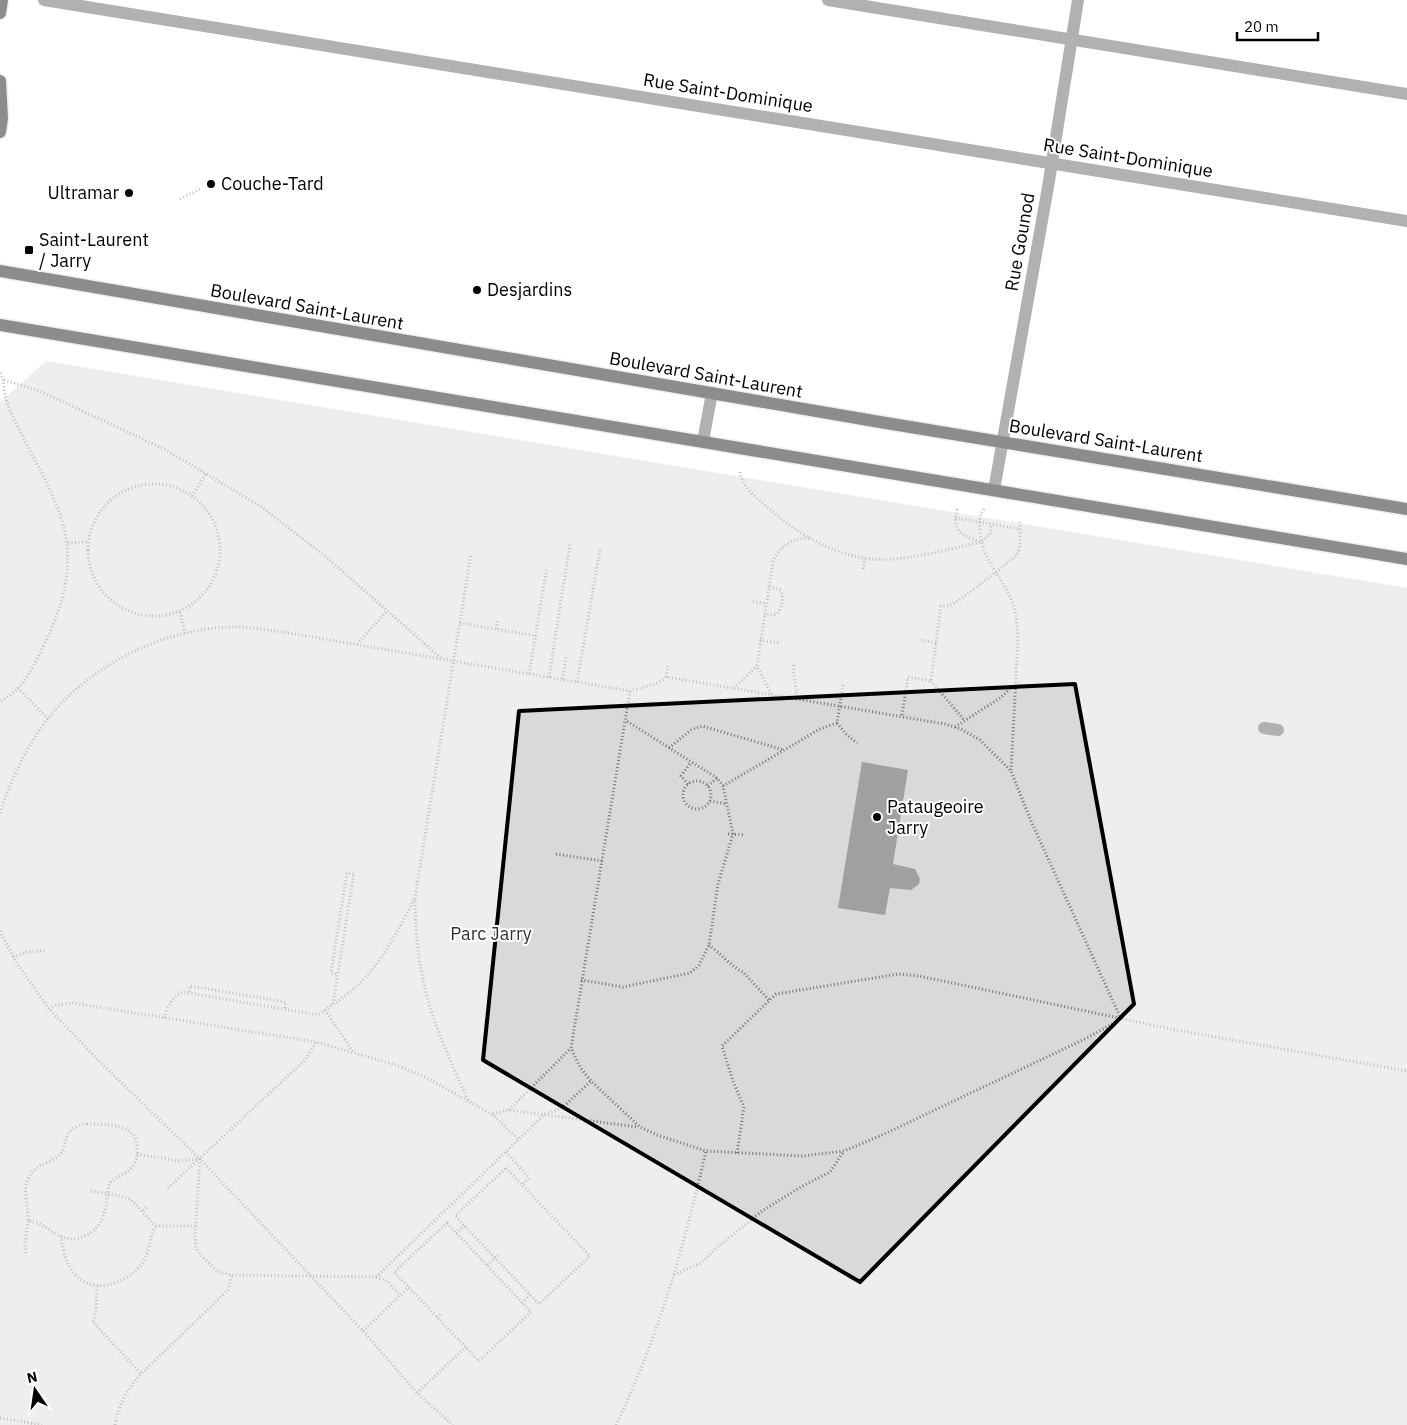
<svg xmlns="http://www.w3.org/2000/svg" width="1407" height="1425" viewBox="0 0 1407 1425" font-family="'IBM Plex Sans',sans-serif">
	<rect width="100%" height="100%" fill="#fff"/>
	<path fill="#d9d9d9" d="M46 361 1407 588V1425H0V402Z"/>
	<path fill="#a0a0a0" d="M862 762 908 770 893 864 915 869 920 879 919 884 911 890 890 888 885 915 838 908Z"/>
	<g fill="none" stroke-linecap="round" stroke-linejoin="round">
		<defs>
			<path id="major" d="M0 13 2 0
				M0 81 2 118 0 132
				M0 271 880 422 1407 509
				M0 325 1407 559"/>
		</defs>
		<use href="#major" stroke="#dbdbdb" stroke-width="15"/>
		<path stroke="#747474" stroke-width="3" stroke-dasharray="1 2.5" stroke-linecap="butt" d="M180 199 202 188
			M0 373C5 381 3 388 6 398 7 405 11 413 14 419 53 500 91 539 50 632 42 649 31 675 18 688 13 694 6 698 0 702
			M4 380 42 392 166 450 260 506 325 556 441 658
			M740 472C742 488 759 500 771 510 798 534 835 556 872 559 906 562 948 549 981 542L990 534 991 524
			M88 550a66 66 0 1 1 132 0a66 66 0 1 1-132 0Z
			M192 496 206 474
			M957 509C952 532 961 535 981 542
			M984 509C979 516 979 523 980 532 983 561 1000 574 1011 599 1017 612 1017 627 1018 641L1011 770
			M955 518 1020 529
			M68 543 88 542
			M863 569 865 558
			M753 601 766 604
			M180 612 185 633
			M764 616 777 614C782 608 785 597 780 590L769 586
			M460 623 536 636
			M497 629V621
			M760 640 780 643
			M921 640 936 643
			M357 644 387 611
			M794 665C792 678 798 685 796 699
			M529 674 547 567
			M549 677 570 544
			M666 677 668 666
			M563 679 566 657
			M931 681 965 721
			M577 682 600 550
			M843 685 837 723 847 735 857 743
			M18 688 48 719
			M734 688 757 666
			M630 691 571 1048 580 1067 591 1081 640 1127 657 1135 706 1151 802 1156 844 1151 882 1135 1087 1038 1121 1019
			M771 694 757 666 773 561C781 545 791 539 809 538
			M902 715 908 677 931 681 941 606C945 606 949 606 953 604 960 600 1014 559 1017 554 1022 545 1020 531 1020 520
			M955 727 1000 698 1015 684
			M669 748 691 730 702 726 784 750
			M683 795a14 14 0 1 1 28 0a14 14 0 1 1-28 0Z
			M688 784 681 776 691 762
			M708 786 717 778
			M723 786 820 729 837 723
			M710 801 727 804
			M0 813C10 783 23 754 41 728 83 668 161 628 234 627 250 627 267 630 283 632L630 691 658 683 666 677 945 724 961 729 980 740 1011 771 1031 821 1121 1019
			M728 834 745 835
			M556 854 602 861
			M0 931 16 962 49 1009 100 1062 200 1159 363 1331 417 1393 453 1425
			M709 945C719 952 734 969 743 972L769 1000
			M13 957 27 952 47 950
			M581 980 623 987 690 973 699 965 709 945 718 884 733 834 723 786 717 778 625 720
			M189 992 190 986 286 1002 285 1008
			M333 1004 354 873H347L331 973 337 974
			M49 1009 56 1005 73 1003 316 1042 396 1065 425 1077 493 1115 519 1140
			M325 1010 354 1053
			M164 1018C168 1008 172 995 183 992L318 1015C333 1004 348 995 361 982 385 958 399 928 415 898
			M468 1100C454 1069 439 1037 429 1004 419 969 415 933 415 897L471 554
			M509 1110 571 1048
			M493 1114 508 1110 638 1127
			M87 1124C105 1125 136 1122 137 1147 138 1153 137 1161 133 1166 127 1175 115 1176 109 1184 106 1205 106 1229 82 1237 76 1239 69 1240 63 1237 48 1232 46 1223 28 1221 29 1207 22 1192 28 1179 34 1166 45 1164 56 1158 71 1149 57 1128 87 1124Z
			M506 1152 529 1178 522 1185
			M737 1153 744 1107 733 1081 722 1046 776 994 898 974 919 976 1176 1030 1407 1071
			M137 1154 180 1161 199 1159
			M200 1159 195 1235 196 1247 200 1254 218 1272 232 1275 376 1277 387 1281 400 1295
			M506 1168 590 1256 539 1304 455 1216Z
			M168 1188 306 1059 316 1042
			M91 1191 121 1196 130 1199 156 1226H195
			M143 1211 147 1207
			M447 1223 531 1312 479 1361 394 1272Z
			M456 1233 465 1225
			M61 1236C64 1264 76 1290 108 1285 121 1282 133 1275 141 1265 151 1252 149 1234 156 1226
			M26 1253 25 1244 28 1221
			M487 1265 498 1255
			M674 1275 701 1263 720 1245 762 1211 799 1188 830 1172 844 1151
			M376 1277 545 1114 562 1108 591 1081
			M97 1286 96 1312 93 1322 141 1374
			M522 1303 530 1295
			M437 1317 441 1314
			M363 1331 409 1287
			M417 1393 466 1347
			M0 1418 42 1425
			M115 1425C119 1404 127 1389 141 1374L228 1290 232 1275
			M616 1425C659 1336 684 1246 706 1151"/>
		<path stroke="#525252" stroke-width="12" d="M44 0 1407 221
			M828 0 1407 94
			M703 441 712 393
			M994 490 1048 187 1078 0
			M1264 728 1278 730"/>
		<use href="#major" stroke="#000" stroke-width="12"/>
	</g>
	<path d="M0 0H1407V1425H0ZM1075 684 1134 1004 860 1282 483 1060 519 711Z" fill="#fff" fill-opacity=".55" fill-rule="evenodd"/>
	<path fill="none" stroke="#000" stroke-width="4" stroke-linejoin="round" d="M1075 684 1134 1004 860 1282 483 1060 519 711Z"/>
	<g fill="#000" stroke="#fff" stroke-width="2">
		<circle cx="211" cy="184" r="5"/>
		<circle cx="129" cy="193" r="5"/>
		<rect x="24" y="245" width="10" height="10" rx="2.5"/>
		<circle cx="477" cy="290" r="5"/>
		<circle cx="877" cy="817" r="5"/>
	</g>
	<g text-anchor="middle" stroke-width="4" stroke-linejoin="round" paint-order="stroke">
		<g font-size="18" fill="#000" stroke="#fff">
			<text transform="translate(728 93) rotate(9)" y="6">Rue Saint-Dominique</text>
			<text transform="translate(1128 158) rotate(9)" y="6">Rue Saint-Dominique</text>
			<text transform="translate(1020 242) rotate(-80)" y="6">Rue Gounod</text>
			<text transform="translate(307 307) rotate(10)" y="6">Boulevard Saint-Laurent</text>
			<text transform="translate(706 375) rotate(10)" y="6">Boulevard Saint-Laurent</text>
			<text transform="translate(1106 441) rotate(9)" y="6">Boulevard Saint-Laurent</text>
		</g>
		<g font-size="18" fill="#000" stroke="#fff" text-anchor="start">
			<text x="221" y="190">Couche-Tard</text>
			<text x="119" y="199" text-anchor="end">Ultramar</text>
			<text x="39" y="246">Saint-Laurent<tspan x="39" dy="21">/ Jarry</tspan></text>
			<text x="487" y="296">Desjardins</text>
			<text x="887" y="813">Pataugeoire<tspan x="887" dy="21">Jarry</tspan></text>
		</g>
		<g font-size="18" fill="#303030" stroke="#fff">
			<text x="491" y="940">Parc Jarry</text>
		</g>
	</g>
	<g transform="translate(35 1390) rotate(347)" stroke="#ffffff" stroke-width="4" paint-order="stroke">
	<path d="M0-4L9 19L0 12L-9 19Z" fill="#000000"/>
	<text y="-8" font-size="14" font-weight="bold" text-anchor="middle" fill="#000000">N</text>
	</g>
	<path d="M1237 32v8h81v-8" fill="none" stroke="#000000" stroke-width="2.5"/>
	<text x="1244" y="32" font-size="15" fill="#000000" stroke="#ffffff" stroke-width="4" paint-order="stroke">20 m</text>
</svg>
